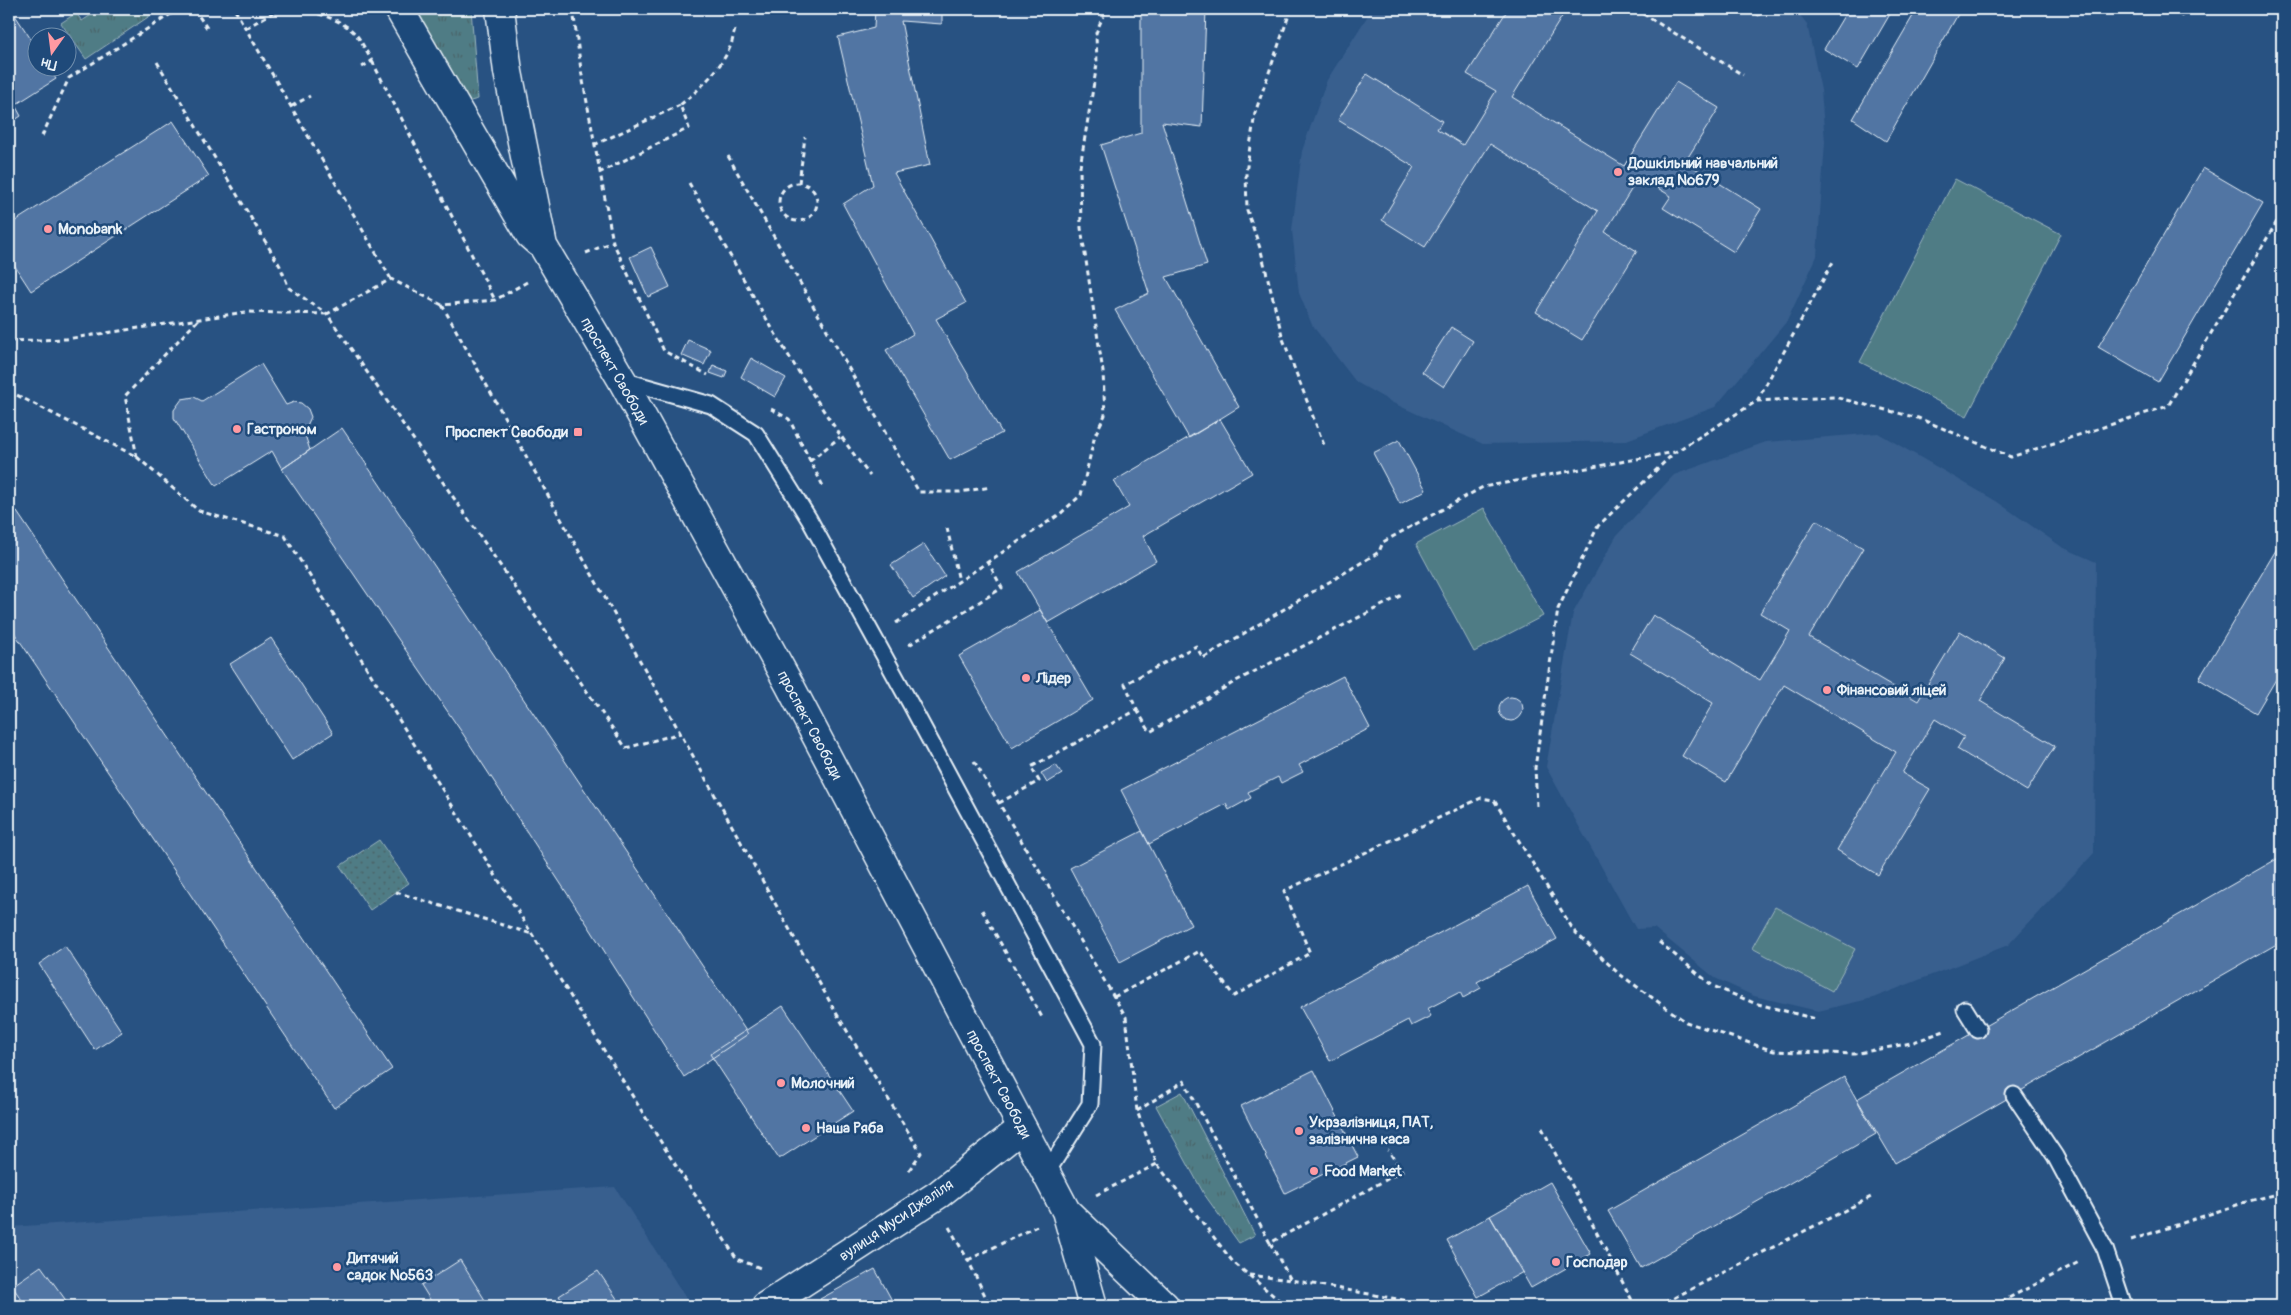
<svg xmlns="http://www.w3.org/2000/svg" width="2291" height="1315" viewBox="0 0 2291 1315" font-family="Pangolin,sans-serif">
	<defs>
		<pattern id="grass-tufts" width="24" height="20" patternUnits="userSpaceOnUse" patternTransform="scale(1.25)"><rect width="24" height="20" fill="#4f7c85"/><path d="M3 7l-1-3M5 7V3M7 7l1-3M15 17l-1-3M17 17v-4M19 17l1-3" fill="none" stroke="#4b656a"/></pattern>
		<pattern id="park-dots" width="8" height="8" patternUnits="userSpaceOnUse" patternTransform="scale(1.25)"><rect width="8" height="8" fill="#4f7c85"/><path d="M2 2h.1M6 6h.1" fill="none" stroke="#4b656a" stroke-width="1.8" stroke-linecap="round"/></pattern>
	</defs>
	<rect width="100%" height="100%" fill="#285282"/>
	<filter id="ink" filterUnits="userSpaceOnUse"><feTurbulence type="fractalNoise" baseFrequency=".02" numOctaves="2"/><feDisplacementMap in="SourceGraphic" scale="10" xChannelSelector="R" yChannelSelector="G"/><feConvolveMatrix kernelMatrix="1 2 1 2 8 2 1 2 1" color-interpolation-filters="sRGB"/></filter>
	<g filter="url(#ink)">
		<path fill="#385f8e" d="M1372 9H1795L1807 24 1821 90 1825 142 1817 256 1787 321 1715 407 1624 441 1483 444 1393 403 1356 382 1312 325 1299 293 1292 230 1302 151 1327 80Z
			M1878 433 1996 501 2062 547 2096 562 2094 853 2008 945 1873 998 1818 1011 1754 996 1715 978 1654 928 1636 929 1546 767 1573 613 1617 535 1674 475 1766 442Z
			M615 1187 691 1306H9V1227Z"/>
		<path fill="url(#grass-tufts)" stroke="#9cb6be" d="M100 9H160L86 59 61 23 76 13 82 21Z
			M412 9H471L478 99 463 103Z
			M1182 1092 1255 1235 1239 1243 1204 1194 1156 1106Z"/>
		<path fill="url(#park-dots)" stroke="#9cb6be" d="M379 840 409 883 370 910 340 866Z"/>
		<path fill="#4f7c85" stroke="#9cb6be" d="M1955 179 2061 234 1967 416 1860 362Z
			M1484 508 1543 616 1474 652 1416 544Z
			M1775 907 1855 949 1832 991 1752 948Z"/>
		<path fill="#5175a3" stroke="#e8f1f8" d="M9 9H11L38 50V68H49L56 79 15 105 21 116 9 124Z
			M875 9H942V24L901 21 930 165 894 173 966 303 936 319 1002 433 950 460 886 350 913 334 843 204 873 185 838 37 874 28Z
			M1141 9H1206L1202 127 1162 122 1207 265 1166 277 1239 407 1189 438 1115 310 1149 293 1101 145 1141 133Z
			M1508 9H1554L1563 15 1512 97 1624 166 1676 82 1719 108 1685 162 1761 209 1734 252 1663 208 1671 196 1639 177 1605 232 1637 251 1582 340 1536 312 1598 211 1490 144 1425 247 1382 220 1414 167 1338 120 1367 74 1442 121 1437 129 1463 145 1496 91 1467 74Z
			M1745 9H1763L1759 16Z
			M1848 9H1893L1858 69 1824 49Z
			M1917 9H1961L1886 141 1853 119Z
			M2167 9H2187L2182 17Z
			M173 121 209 176 31 291 9 257V225Z
			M2203 168 2263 203 2158 382 2098 347Z
			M651 247 670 287 648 297 630 257Z
			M1451 327 1473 341 1444 387 1422 372Z
			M688 340 711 350 704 365 681 355Z
			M751 358 786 378 775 397 741 377Z
			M261 364 286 405 294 402 301 403 308 409 311 417 304 432 310 450 282 469 272 451 216 486 174 418V410L182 399 194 397 202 401Z
			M713 365 727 371 724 378 710 373Z
			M1220 419 1252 473 1143 536 1156 561 1048 623 1018 572 1129 507 1114 481Z
			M342 428 748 1034 684 1077 589 927 463 734 282 469Z
			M1399 440 1426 490 1400 504 1373 453Z
			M9 500 392 1069 334 1108 9 625Z
			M1816 520 1863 548 1809 637 1918 701 1960 631 2005 658 1980 701 2055 746 2027 791 1957 749 1964 737 1935 719 1902 773 1930 789 1878 875 1837 850 1896 752 1784 685 1726 782 1682 756 1713 703 1630 653 1653 615 1760 680 1790 631 1760 613Z
			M2282 540V669L2256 713 2199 679Z
			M924 544 945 576 913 598 891 565Z
			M1040 610 1093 700 1012 748 959 656Z
			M271 638 333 733 292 760 230 664Z
			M1343 676 1370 728 1299 765 1303 772 1281 783 1278 777 1248 792 1251 798 1229 810 1226 804 1149 844 1121 790Z
			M1499 709a12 12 0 1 1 24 0a12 12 0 1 1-24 0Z
			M1056 765 1062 774 1047 783 1041 773Z
			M1142 831 1191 925 1120 962 1070 868Z
			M2282 856V941L1895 1163 1857 1099Z
			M1528 886 1557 939 1477 982 1481 988 1463 998 1460 992 1427 1009 1431 1016 1411 1026 1408 1020 1330 1061 1300 1007Z
			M65 946 122 1032 95 1050 39 964Z
			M783 1006 853 1111 779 1159 710 1054Z
			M1314 1070 1358 1157 1285 1193 1241 1106Z
			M1844 1077 1876 1134 1641 1268 1608 1211Z
			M1550 1182 1591 1254 1531 1288 1490 1216Z
			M1490 1216 1523 1272 1478 1297 1447 1240Z
			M460 1260 485 1300 475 1306H434L421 1285Z
			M41 1266 70 1306H26L12 1286Z
			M875 1269 895 1306H824L820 1299Z
			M598 1271 622 1306H566L559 1296Z"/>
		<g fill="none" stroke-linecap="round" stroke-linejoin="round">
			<defs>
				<path id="lane" d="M622 380 711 405 756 434 809 519 910 703 1093 1044 1090 1104 1046 1174
					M1965 1009 1978 1030
					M2014 1095 2055 1156 2105 1249 2124 1306"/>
				<path id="street" d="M766 1306 939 1194 1022 1128"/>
				<path id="secondary" d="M399 9 530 235 538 242
					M500 9 508 72 543 246 622 380 789 684 1066 1211 1093 1306
					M1067 1212 1165 1306"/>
			</defs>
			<use href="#lane" stroke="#e8f1f8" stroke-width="19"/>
			<use href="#street" stroke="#e8f1f8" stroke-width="31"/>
			<use href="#secondary" stroke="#e8f1f8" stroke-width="31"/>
			<path stroke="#e8f1f8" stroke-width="3" stroke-dasharray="5 4" stroke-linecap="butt" d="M194 9 207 28
				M301 9C321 14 348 21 360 40 364 47 368 54 372 61L362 67
				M573 9 581 70 613 242 664 351 708 375
				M1291 9 1255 113 1246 173 1247 210 1261 251 1283 339 1324 445
				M1635 9 1743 75
				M235 10 391 279
				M246 28 279 9
				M372 61 495 300
				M157 62 280 266 289 288 327 314
				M292 106 310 96
				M42 136 69 78 179 9
				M594 145 680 105
				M728 156 919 492H960L991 487
				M599 173 689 128 680 105C700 89 721 69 731 45 733 39 734 32 736 26
				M689 183C746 283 800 384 870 476
				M799 183 805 137
				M779 202a19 19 0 1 1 38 0a19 19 0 1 1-38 0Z
				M586 253 613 242
				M527 282 495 300 442 305 835 1011 921 1153 907 1173
				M442 305 391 279 327 314 626 748 681 733
				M9 341 66 339 246 312 327 314
				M9 391 137 457 125 396 199 319
				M1757 401 1834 260
				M771 409 789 419 823 486
				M137 457 199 511 285 536 669 1155 737 1259 763 1269
				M810 461 840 437
				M947 528 959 581
				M896 623 1060 514 1081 495 1095 435 1105 415 1103 372 1081 228 1080 167 1097 64 1096 33 1106 9
				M909 645 1002 588 988 562
				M1137 710 1150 732 1236 681 1402 595
				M974 761 1126 1017 1137 1111 1157 1164 1233 1262 1286 1306
				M999 803 1039 781 1031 767 1137 710 1125 684 1196 646 1203 658 1379 552 1383 542 1483 487 1675 452 1757 401 1834 397 1918 418 2011 457 2168 406 2279 218
				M1537 806 1535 768 1558 609 1598 526 1675 452
				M396 892 532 934
				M982 910 1043 1019
				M1659 942 1713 986 1754 1003 1816 1019
				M1114 997 1200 951 1234 996 1310 953 1284 891 1481 798 1494 800 1574 931 1618 973 1686 1022 1774 1051 1854 1054 1911 1043 1947 1030
				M1137 1111 1184 1081 1270 1243 1402 1171 1388 1150
				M1542 1128 1635 1306
				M1096 1195 1157 1164
				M949 1227 968 1260 990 1306
				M2131 1240 2249 1201 2282 1193
				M1270 1243 1291 1280
				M968 1260 1037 1226
				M1249 1275 1291 1280 1436 1306
				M1554 1306 1559 1304 1560 1306
				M1658 1306 1873 1196
				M1993 1306 2081 1261"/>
			<use href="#lane" stroke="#1f4a7a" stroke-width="15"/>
			<use href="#street" stroke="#1f4a7a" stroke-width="28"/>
			<use href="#secondary" stroke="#1f4a7a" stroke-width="28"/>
		</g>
	</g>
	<g fill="#ff9aa2" stroke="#1f4a7a" stroke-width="2">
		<circle cx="1618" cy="172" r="5"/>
		<circle cx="48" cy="229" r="5"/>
		<circle cx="237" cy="429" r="5"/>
		<rect x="573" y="427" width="10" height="10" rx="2.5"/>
		<circle cx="1026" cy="678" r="5"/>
		<circle cx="1827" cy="690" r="5"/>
		<circle cx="781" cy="1083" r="5"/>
		<circle cx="806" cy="1128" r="5"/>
		<circle cx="1299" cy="1131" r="5"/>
		<circle cx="1314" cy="1171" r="5"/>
		<circle cx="1556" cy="1262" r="5"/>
		<circle cx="337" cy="1267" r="5"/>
	</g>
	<g text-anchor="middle" stroke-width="5" stroke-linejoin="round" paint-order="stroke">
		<g font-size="15" font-weight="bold" fill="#e8f1f8" stroke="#1f4a7a" text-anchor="start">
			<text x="1628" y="168">Дошкільний навчальний<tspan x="1628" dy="17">заклад №679</tspan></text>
			<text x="58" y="234">Monobank</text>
			<text x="247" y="434">Гастроном</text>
			<text x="568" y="437" text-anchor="end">Проспект Свободи</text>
			<text x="1036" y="683">Лідер</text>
			<text x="1837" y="695">Фінансовий ліцей</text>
			<text x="791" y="1088">Молочний</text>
			<text x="1309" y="1127">Укрзалізниця, ПАТ,<tspan x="1309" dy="17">залізнична каса</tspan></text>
			<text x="816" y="1133">Наша Ряба</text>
			<text x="1324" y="1176">Food Market</text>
			<text x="347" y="1263">Дитячий<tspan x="347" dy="17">садок №563</tspan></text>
			<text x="1566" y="1267">Господар</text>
		</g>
		<g font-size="15" fill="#e8f1f8" stroke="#1f4a7a">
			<text transform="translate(615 371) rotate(60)" y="5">проспект Свободи</text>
			<text transform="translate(810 725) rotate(62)" y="5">проспект Свободи</text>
			<text transform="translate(999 1084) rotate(62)" y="5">проспект Свободи</text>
			<text transform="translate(896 1220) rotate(-34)" y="5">вулиця Муси Джаліля</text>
		</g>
	</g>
	<rect width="2291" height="1315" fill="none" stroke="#1f4a7a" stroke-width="30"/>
	<rect x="15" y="15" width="2261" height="1285" fill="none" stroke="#e8f1f8" stroke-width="2" filter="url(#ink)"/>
	<g transform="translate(52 52) rotate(194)"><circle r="24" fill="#1f4a7a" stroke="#6f8dac"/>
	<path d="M0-4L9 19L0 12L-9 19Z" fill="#ff9aa2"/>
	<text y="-8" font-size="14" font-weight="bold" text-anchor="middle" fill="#e8f1f8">Пн</text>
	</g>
</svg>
